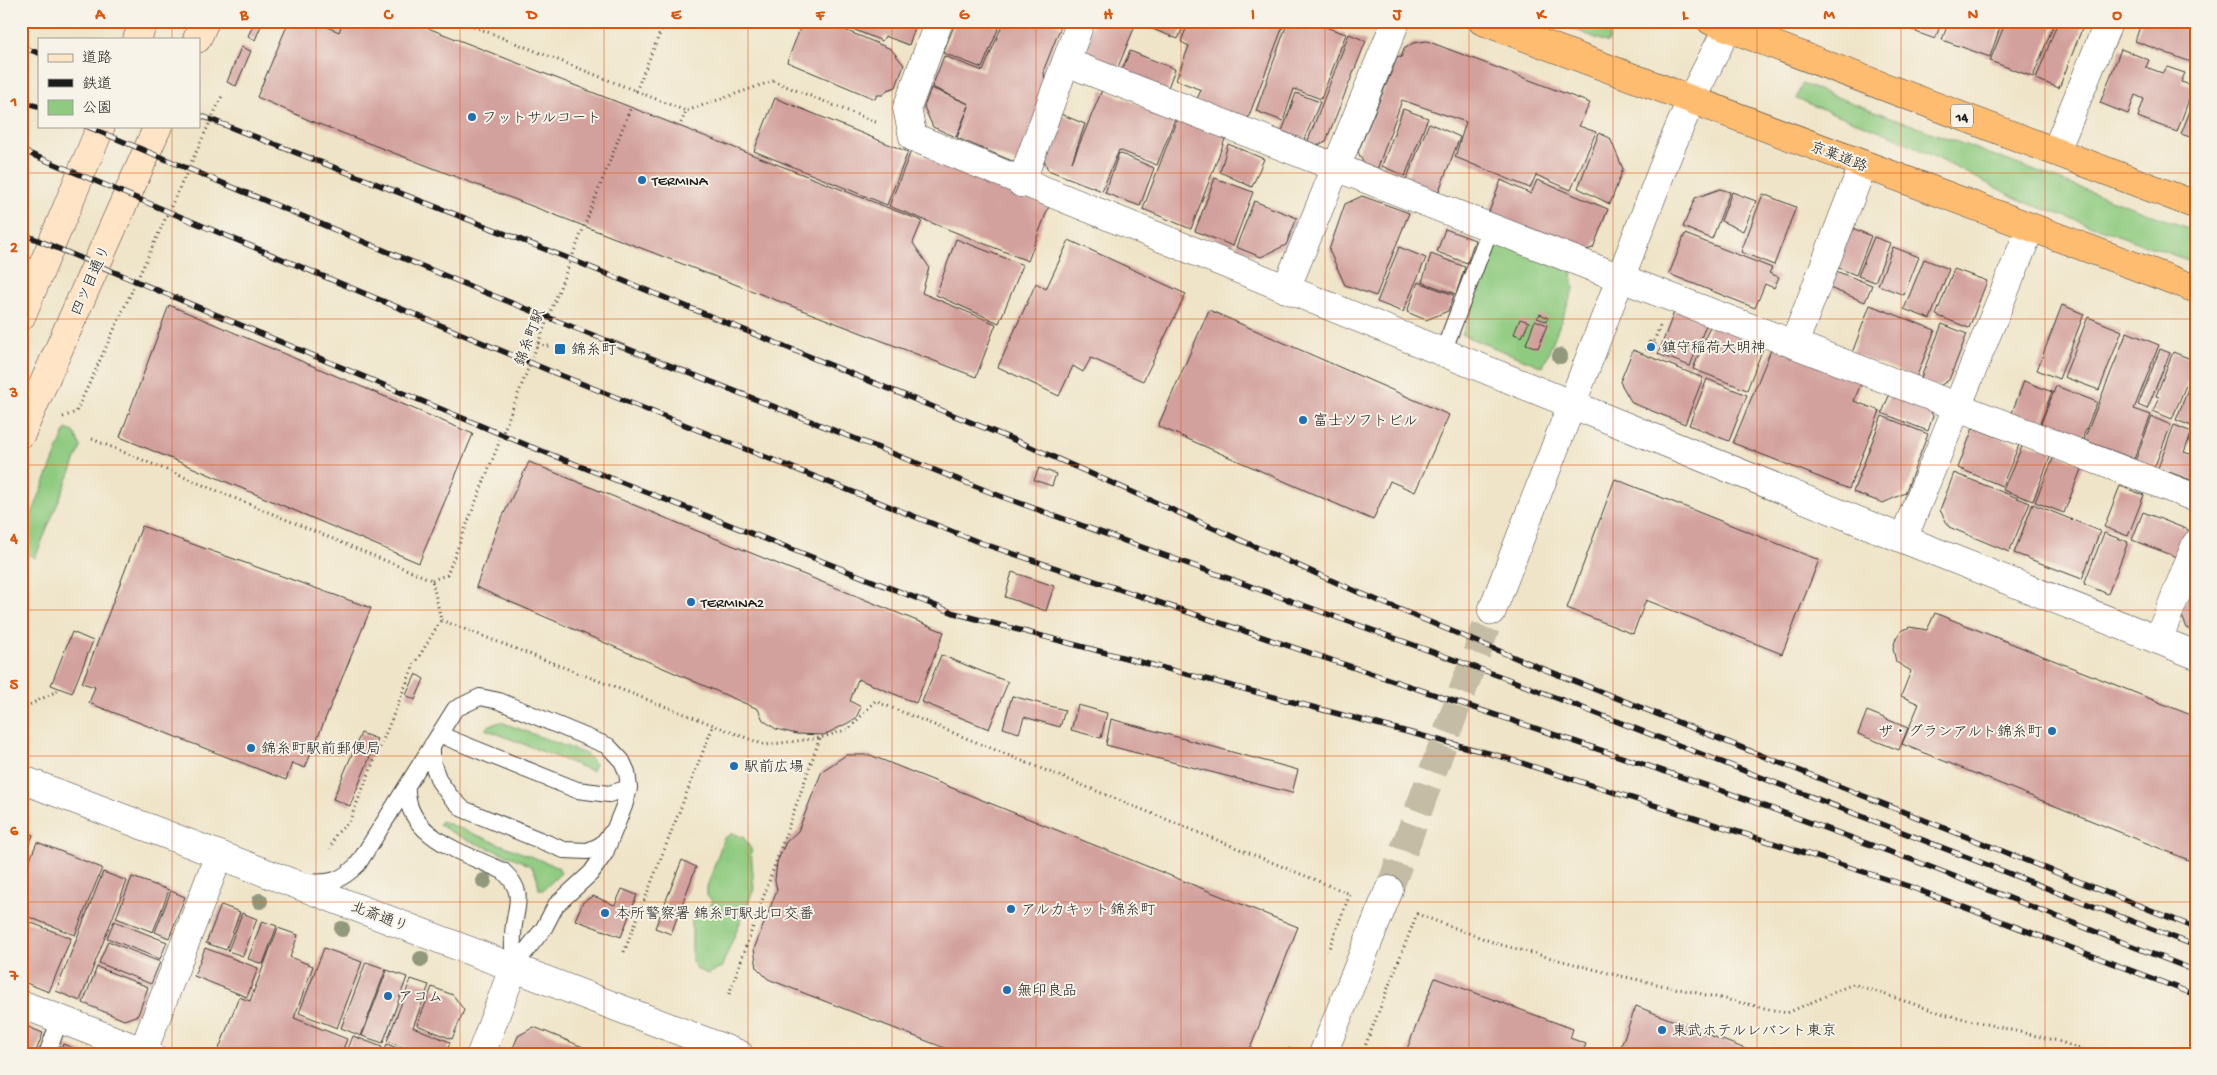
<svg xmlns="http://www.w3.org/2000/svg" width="2217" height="1075" viewBox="0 0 2217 1075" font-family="'Gochi Hand','Klee One',sans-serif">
	<rect width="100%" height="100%" fill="#f7f3e8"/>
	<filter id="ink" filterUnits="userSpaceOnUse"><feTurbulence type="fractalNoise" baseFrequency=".02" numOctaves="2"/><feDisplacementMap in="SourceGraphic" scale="10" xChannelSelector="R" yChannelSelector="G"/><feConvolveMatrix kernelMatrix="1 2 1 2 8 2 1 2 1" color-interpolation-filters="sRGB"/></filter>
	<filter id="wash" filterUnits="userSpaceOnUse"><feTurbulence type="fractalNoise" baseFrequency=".0096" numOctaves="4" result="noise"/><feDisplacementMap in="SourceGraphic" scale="20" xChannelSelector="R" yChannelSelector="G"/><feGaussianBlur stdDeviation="1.12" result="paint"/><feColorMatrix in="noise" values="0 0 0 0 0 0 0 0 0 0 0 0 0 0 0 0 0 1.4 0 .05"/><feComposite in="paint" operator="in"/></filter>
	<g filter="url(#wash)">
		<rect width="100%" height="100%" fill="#efe4c7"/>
		<path fill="#8eca7f" stroke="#55734e" d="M1554 21H1594L1612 29 1608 43Z
			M1802 84 2196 231V263L2022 201 1893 136 1796 99Z
			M1497 243 1571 271 1574 288 1543 367 1462 335Z
			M66 429 74 432 81 447 35 558 21 552V541Z
			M501 722 586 754 595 764 592 771 485 729 490 725Z
			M441 821 558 867 561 873 543 890 539 889 537 877 532 867C503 849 465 845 439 824Z
			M733 833 744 838 751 849 754 889 721 968 708 974 698 970 692 961V919L699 910 708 912 712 901 707 896V887L724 838Z"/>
		<g id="blocks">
			<path fill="#d3a19d" d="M255 21H263L255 40 248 36Z
				M289 21H314L339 32 343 21H410L922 221 913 243 929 267 922 293 996 324 976 377 311 121 257 97Z
				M803 21H823L891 49 904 65 896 87 887 90 883 95H877L875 99 787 62Z
				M833 21H917L909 45 885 36 882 41Z
				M956 21H984L999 27 982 68 943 53Z
				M1004 21H1050L1061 26 1044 69 1045 90 1017 163 957 138 969 106 956 137 933 127 924 107 931 88 969 104 932 87 944 56 983 71Z
				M1094 21H1137L1116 72 1090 62 1083 51Z
				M1141 21H1185L1178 39 1140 24Z
				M1189 21H1285L1247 121 1196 101 1201 90 1176 80 1189 46 1181 42Z
				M1288 21H1307L1346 34 1321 99 1294 89 1283 121 1256 111Z
				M1894 21H1917L1914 31Z
				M1920 21H1942L1935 39 1916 32Z
				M1949 21H2002L1990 57 1942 40Z
				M2006 21H2055L2033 77 1990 61Z
				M2058 21H2085L2059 88 2036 79Z
				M2142 21H2196V64L2135 41Z
				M1349 34 1366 41 1326 141 1314 147 1307 143Z
				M1427 41 1590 103 1579 126 1596 132 1571 190 1536 175 1530 188 1455 157 1466 122 1402 100 1377 170 1365 166 1358 152 1398 56 1401 58 1404 49 1413 43Z
				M241 47 251 51 236 86 227 82Z
				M2121 49 2149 60 2146 67 2162 73 2167 67 2185 73 2181 82 2194 86 2177 132 2138 117 2144 99 2135 95 2128 114 2100 103Z
				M1130 51 1175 69 1166 93 1120 75Z
				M1102 90 1175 119 1157 165 1119 150 1102 191 1048 170 1042 155 1058 113 1085 124 1072 162Z
				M1296 93 1320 102 1303 142 1281 134Z
				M2196 96V139L2181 134Z
				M775 98 908 152 887 205 754 151Z
				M1403 109 1428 118 1405 176 1382 166Z
				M1178 116 1227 134 1191 229 1143 209Z
				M1429 123 1460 137 1438 193 1406 180Z
				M1599 133 1610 138 1623 169 1610 204 1578 188Z
				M1228 144 1264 159 1252 187 1220 172Z
				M911 151 1049 206 1028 261 889 206Z
				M1119 153 1154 168 1140 206 1105 193Z
				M1215 178 1253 192 1233 246 1195 231Z
				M1501 180 1531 194 1537 180 1608 209 1593 248 1579 252 1489 212Z
				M1720 189 1730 192 1712 239 1683 227 1695 198Z
				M1732 192 1756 201 1743 231 1721 221Z
				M1763 194 1796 207 1774 265 1741 252Z
				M1362 196 1409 213 1376 296 1345 285 1329 250 1345 204Z
				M1254 201 1297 218 1286 245 1261 257 1236 247Z
				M1850 227 1871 236 1856 275 1834 266Z
				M1445 229 1475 240 1467 263 1437 252Z
				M1685 234 1772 268 1769 273 1779 277 1774 288 1765 284 1755 308 1669 274Z
				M1874 237 1890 243 1875 282 1858 276Z
				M956 239 1023 265 999 323 936 295Z
				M1069 240 1186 294 1143 381 1091 358 1083 372 1073 366 1059 396 998 367 1036 283 1046 289Z
				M1399 247 1426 258 1403 312 1377 302Z
				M1893 247 1919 257 1904 295 1878 285Z
				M1431 254 1465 267 1456 294 1422 282Z
				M1924 259 1949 269 1930 319 1904 309Z
				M1954 269 1987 281 1969 328 1936 315Z
				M1833 270 1872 285 1865 302 1827 287Z
				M1418 282 1454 295 1448 311 1426 320 1407 312Z
				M169 305 473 434 419 563 120 437Z
				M1870 305 1935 330 1916 378 1852 353Z
				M2062 305 2084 314 2059 379 2037 370Z
				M1676 307 1708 320 1690 366 1658 354Z
				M1209 310 1449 415 1415 492 1390 481 1373 520 1158 426Z
				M1540 314 1548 318 1546 321 1537 318Z
				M2088 317 2122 331 2099 390 2064 377Z
				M1520 319 1529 322 1522 337 1514 334Z
				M1535 320 1547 325 1538 348 1526 344Z
				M1712 321 1765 343 1747 390 1693 369Z
				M1942 324 1967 334 1949 380 1938 387 1920 380Z
				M2127 332 2159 345 2134 409 2151 415 2134 459 2084 440Z
				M1649 341 1656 344 1652 352 1645 349Z
				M1773 345 1862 381 1854 401 1880 411 1849 489 1733 443Z
				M2160 349 2170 353 2147 409 2138 405Z
				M1633 350 1703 378 1685 424 1632 403 1620 382Z
				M2173 352 2196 361 2172 419 2153 411 2159 397 2156 396Z
				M2196 369V421L2194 427 2176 420Z
				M1707 379 1747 395 1729 441 1689 425Z
				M2024 381 2052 392 2039 426 2011 415Z
				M2056 386 2097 402 2081 442 2040 426Z
				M1891 391 1928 406 1933 416 1928 431 1882 413Z
				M1882 416 1928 434 1905 493 1883 503 1853 492Z
				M2152 417 2171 425 2154 468 2135 461Z
				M2174 425 2192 432 2184 452 2196 456V482L2158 468Z
				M1973 428 2019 445 2002 486 1958 468Z
				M2196 433V447L2191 445Z
				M2024 442 2052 452 2033 501 2003 490Z
				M2055 454 2083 464 2064 513 2035 502Z
				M529 462 944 632 916 703 858 679 850 701 861 707 856 718 848 723 824 735 797 734 776 729 763 720 758 709 476 587 497 528Z
				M1039 468 1056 474 1052 486 1034 480Z
				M1954 473 2030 503 2009 552 1949 527 1940 510Z
				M1615 479 1819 560 1782 654 1646 600 1633 634 1567 608Z
				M2120 486 2144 495 2128 536 2104 527Z
				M2033 504 2100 531 2082 579 2014 553Z
				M2143 512 2191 531 2180 558 2132 540Z
				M142 526 371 608 305 768 292 763 286 780 89 703 95 687 82 683Z
				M2104 533 2128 542 2108 594 2084 584Z
				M1012 572 1054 586 1046 611 1005 597Z
				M2193 585 2196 586V632L2187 628 2181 614Z
				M1935 613 2196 717V863L1902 744 1919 704 1901 696 1911 671 1896 662 1893 648 1896 638 1901 631 1910 627 1927 630Z
				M72 632 93 641 72 693 51 685Z
				M941 655 1008 682 989 729 922 702Z
				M416 674 424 679 415 700 406 695Z
				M1012 696 1065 710 1060 727 1024 717 1019 733 1003 728Z
				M1078 705 1107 713 1101 738 1071 730Z
				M1867 711 1908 728 1899 750 1858 734Z
				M1111 719 1298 770 1292 793 1106 745Z
				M361 733 377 739 350 806 333 799Z
				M846 755H870L1298 927 1248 1054H960L768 979 757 968 754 949 777 890 775 880 777 862 786 842 798 831 822 771Z
				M21 831 33 835 21 864Z
				M37 842 102 868 75 935 21 914V882Z
				M682 860 696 867 671 934 655 928Z
				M103 872 127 881 80 1001 56 991Z
				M132 877 169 890 153 932 116 918Z
				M622 889 637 895 621 937 575 920 583 902 593 896 615 905Z
				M171 891 185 897 169 938 155 932Z
				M221 905 240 912 226 950 206 943Z
				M242 913 257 919 243 956 228 951Z
				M21 919 71 938 49 992 21 981Z
				M114 921 167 942 160 959 107 938Z
				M262 921 277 926 263 964 248 959Z
				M278 928 298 935 290 957 313 966 294 1018 347 1039 341 1054H217L239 997 250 1001Z
				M108 941 160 962 151 984 99 963Z
				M205 948 258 968 247 997 194 976Z
				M324 948 362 962 337 1028 299 1013Z
				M366 962 386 969 361 1036 341 1028Z
				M97 967 148 987 138 1015 124 1020 83 1003Z
				M387 970 407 977 383 1043 362 1036Z
				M1435 978 1573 1029 1570 1038 1586 1044 1582 1054H1405Z
				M411 979 429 985 413 1027 450 1042 446 1054H420L387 1041Z
				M432 987 453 995 464 1010 452 1039 417 1025Z
				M1636 1006 1758 1054H1618Z
				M21 1024 43 1033 35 1054H21Z
				M534 1027 600 1054 511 1053 518 1036Z
				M353 1036 382 1047 380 1054H346Z
				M63 1044 87 1054H60Z
				M387 1044 411 1054H383Z"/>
		</g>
	</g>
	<g filter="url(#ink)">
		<use href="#blocks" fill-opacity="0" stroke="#3c3a36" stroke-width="1"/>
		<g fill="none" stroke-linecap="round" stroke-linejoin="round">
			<path stroke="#c5bca5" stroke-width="28" stroke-dasharray="28 14" stroke-linecap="butt" d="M1389 890 1492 611"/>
			<defs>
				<path id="service" d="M1443 352 1491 227
					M440 733 448 738 577 790 609 794 629 788
					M432 745V762L439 781 450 796 463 809 564 850 588 851 601 845 611 833
					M407 786C404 837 465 853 503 871 528 894 514 907 513 935 512 945 514 956 514 966
					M307 882C331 884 341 881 358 864L455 709 480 697 499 701 608 746 622 761 627 772 629 788 624 806 605 853 591 873 556 905 544 928 514 966
					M47 1054 60 1019"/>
				<path id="minor" d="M939 21 907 108 913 137 1903 539 2196 655
					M1066 62 1592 267 2196 498
					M2056 151 2109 21
					M1021 183 1081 21
					M1286 289 1396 21
					M1794 344 1863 165
					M1903 539 2030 229
					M2158 640 2196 544
					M21 1004 150 1054
					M142 1054 219 855
					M481 1054 514 966"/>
				<path id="tertiary" d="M1492 611 1669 152 1691 100 1731 21
					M21 779 739 1054
					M1323 1054 1389 890"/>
				<path id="secondary" d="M137 39 144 21
					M197 39 205 21
					M21 317 101 126
					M21 434 158 126"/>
				<path id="trunk" d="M1482 21 2196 289
					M1711 21 2196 205"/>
			</defs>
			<use href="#service" stroke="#3c3a36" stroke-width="18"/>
			<use href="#minor" stroke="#3c3a36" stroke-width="29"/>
			<use href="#tertiary" stroke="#3c3a36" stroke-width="29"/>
			<use href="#secondary" stroke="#3c3a36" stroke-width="29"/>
			<use href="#trunk" stroke="#3c3a36" stroke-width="29"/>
			<path stroke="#3c3a36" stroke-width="3" stroke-dasharray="1 4" stroke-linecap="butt" d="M460 21 686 111 773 81 878 123
				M636 91 665 21
				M681 123 686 111
				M1654 341 1660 326
				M538 343 551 347
				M63 417 76 412 222 96
				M92 439 432 580 441 620 414 665 349 822 336 834 330 849
				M432 580 447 575 631 107
				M441 620 765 745 820 738 849 729 875 701 1350 894 1328 951
				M21 709 61 689
				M624 952 713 726
				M729 994 820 738
				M1288 1054 1291 1045
				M1362 1054 1417 914 1498 944 1612 974 1787 1013 1853 984 1944 1014 2058 1041 2094 1054"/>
			<use href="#service" stroke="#fff" stroke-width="16"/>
			<use href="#minor" stroke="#fff" stroke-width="28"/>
			<use href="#tertiary" stroke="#fff" stroke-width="28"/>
			<use href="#secondary" stroke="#ffe4c6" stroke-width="28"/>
			<use href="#trunk" stroke="#febc71" stroke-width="28"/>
			<defs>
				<path id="rail" d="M21 47 39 53
					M21 100 39 107
					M199 115 565 257 1024 444 1360 593 1516 658 2196 928
					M86 126 484 292 1000 496 1505 678 2196 946
					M21 150 555 373 981 543 1726 792 1915 861 2196 971
					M21 233 529 446 954 613 1503 757 1908 886 2196 995"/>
			</defs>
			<use href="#rail" stroke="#1c1c1c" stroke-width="5.5"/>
			<use href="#rail" stroke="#f7f3e8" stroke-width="4" stroke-dasharray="11" stroke-linecap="butt"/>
		</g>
		<g fill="#91987c">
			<circle cx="1560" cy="356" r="8"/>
			<circle cx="484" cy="881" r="8"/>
			<circle cx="260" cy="901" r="8"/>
			<circle cx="342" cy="929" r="8"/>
			<circle cx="421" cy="959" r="8"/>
		</g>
	</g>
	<path fill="none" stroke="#de560d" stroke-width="1" stroke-opacity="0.55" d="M172 21V39M316 21V1054M460 21V1054M604 21V1054M748 21V1054M892 21V1054M1036 21V1054M1181 21V1054M1325 21V1054M1469 21V1054M1613 21V1054M1757 21V1054M1901 21V1054M2045 21V1054M172 126V1054M21 173H2196M21 319H2196M21 465H2196M21 610H2196M21 756H2196M21 902H2196"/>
	<g fill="#1f6fb2" stroke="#f7f3e8" stroke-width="2">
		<circle cx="472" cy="117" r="5"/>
		<circle cx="642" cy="180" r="5"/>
		<circle cx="1651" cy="347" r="5"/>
		<rect x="554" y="343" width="12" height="12" rx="2.5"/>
		<circle cx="1303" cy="420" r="5"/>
		<circle cx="691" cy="602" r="5"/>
		<circle cx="2052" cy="731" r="5"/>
		<circle cx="251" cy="748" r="5"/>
		<circle cx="734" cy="766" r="5"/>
		<circle cx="1011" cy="909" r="5"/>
		<circle cx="605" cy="913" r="5"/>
		<circle cx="1007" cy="990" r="5"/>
		<circle cx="388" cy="996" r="5"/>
		<circle cx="1662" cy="1030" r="5"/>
	</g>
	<g text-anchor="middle" stroke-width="4" stroke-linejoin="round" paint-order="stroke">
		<rect fill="#f7f3e8" stroke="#5e5c59" stroke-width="1" x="1951" y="104.5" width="22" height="23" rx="4"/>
		<g font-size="14" font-weight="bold" fill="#1c1c1c">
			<text x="1962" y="121">14</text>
		</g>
		<g font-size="15" fill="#1c1c1c" stroke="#f7f3e8" text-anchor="start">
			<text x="482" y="122">フットサルコート</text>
			<text x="652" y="185">TERMINA</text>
			<text x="1661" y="352">鎮守稲荷大明神</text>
			<text x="571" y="354">錦糸町</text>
			<text x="1313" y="425">富士ソフトビル</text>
			<text x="701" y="607">TERMINA2</text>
			<text x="2042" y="736" text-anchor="end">ザ・グランアルト錦糸町</text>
			<text x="261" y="753">錦糸町駅前郵便局</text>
			<text x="744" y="771">駅前広場</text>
			<text x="1021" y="914">アルカキット錦糸町</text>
			<text x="615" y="918">本所警察署 錦糸町駅北口交番</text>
			<text x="1017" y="995">無印良品</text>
			<text x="398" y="1001">アコム</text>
			<text x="1672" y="1035">東武ホテルレバント東京</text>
		</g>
		<g font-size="15" fill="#1c1c1c" stroke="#f7f3e8">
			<text transform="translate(1839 156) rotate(21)" y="5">京葉道路</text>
			<text transform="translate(90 280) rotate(-66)" y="5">四ツ目通り</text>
			<text transform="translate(529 337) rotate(-69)" y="5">錦糸町駅</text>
			<text transform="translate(380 916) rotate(21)" y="5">北斎通り</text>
		</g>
	</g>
	<rect width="2217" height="1075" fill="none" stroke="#f7f3e8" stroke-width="55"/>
	<rect x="38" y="38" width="162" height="90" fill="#f7f3e8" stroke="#9f9d96"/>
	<rect x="48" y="54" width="25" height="8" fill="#ffe4c6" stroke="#9f9d96"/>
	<text x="82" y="62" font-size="15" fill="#1c1c1c">道路</text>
	<rect x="48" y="79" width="25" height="8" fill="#1c1c1c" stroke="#9f9d96"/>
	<text x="82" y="88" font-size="15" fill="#1c1c1c">鉄道</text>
	<rect x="48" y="100" width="25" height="15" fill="#8eca7f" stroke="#9f9d96"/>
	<text x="82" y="112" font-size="15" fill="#1c1c1c">公園</text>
	<rect x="28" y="28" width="2162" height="1020" fill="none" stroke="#de560d" stroke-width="2"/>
	<g font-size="16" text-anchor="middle" font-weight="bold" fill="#de560d">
		<text x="100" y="19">A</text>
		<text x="244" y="19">B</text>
		<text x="388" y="19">C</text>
		<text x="532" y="19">D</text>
		<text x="676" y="19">E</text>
		<text x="820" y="19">F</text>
		<text x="964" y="19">G</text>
		<text x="1108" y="19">H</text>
		<text x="1253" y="19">I</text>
		<text x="1397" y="19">J</text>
		<text x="1541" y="19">K</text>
		<text x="1685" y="19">L</text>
		<text x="1829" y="19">M</text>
		<text x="1973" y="19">N</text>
		<text x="2117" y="19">O</text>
		<text x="14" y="106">1</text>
		<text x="14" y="252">2</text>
		<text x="14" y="397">3</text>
		<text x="14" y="543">4</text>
		<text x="14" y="689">5</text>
		<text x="14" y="835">6</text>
		<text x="14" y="980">7</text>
	</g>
</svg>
